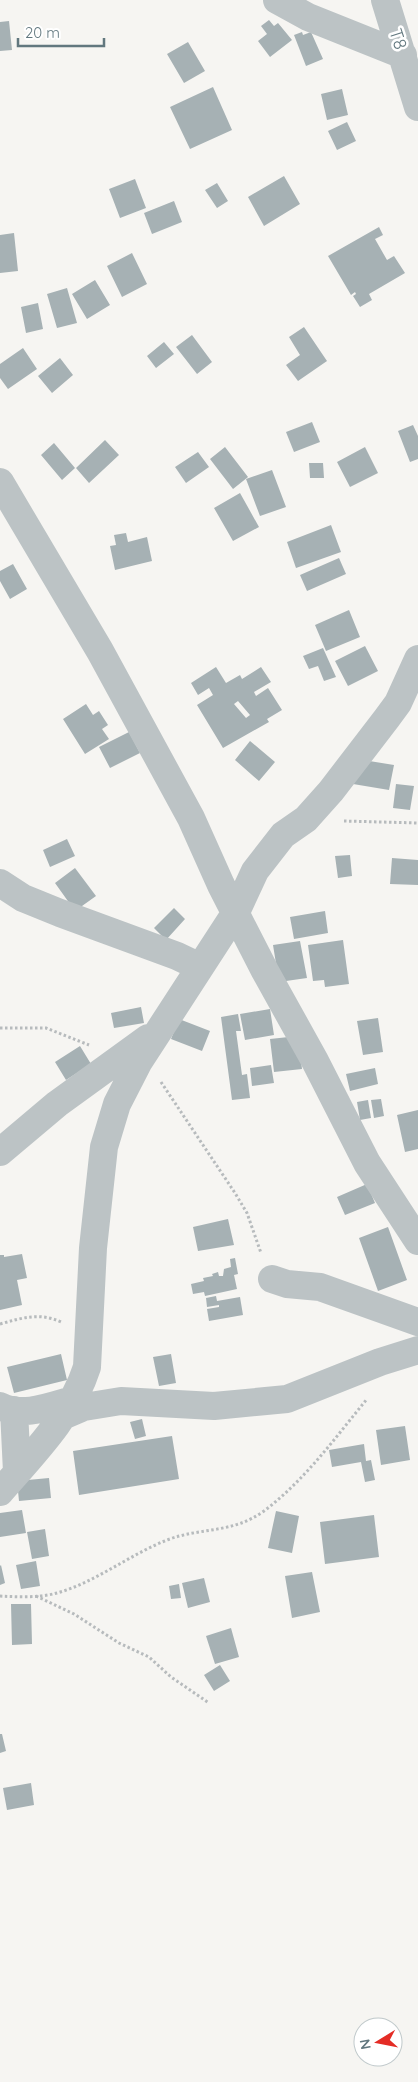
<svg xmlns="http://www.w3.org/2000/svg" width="418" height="2082" viewBox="0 0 418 2082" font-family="Quicksand,sans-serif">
	<rect width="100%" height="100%" fill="#f6f5f2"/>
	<path fill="#a6b1b4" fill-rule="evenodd" d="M269 20 274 26 278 23 292 40 270 57 258 41 267 34 261 26Z
		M9 21 12 50 0 51V22Z
		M302 32 303 35 311 32 323 59 306 66 294 35Z
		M188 42 205 71 184 83 167 54Z
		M213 87 232 130 190 149 170 107Z
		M342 89 348 115 327 120 321 94Z
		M347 122 356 141 337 150 328 131Z
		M284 176 300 204 264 226 248 197Z
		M135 179 146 208 120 218 109 189Z
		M217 183 228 201 217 208 205 190Z
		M174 201 182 222 152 234 144 213Z
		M379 227 383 235 375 239 387 260 394 256 405 273 369 294 372 300 360 307 353 296 356 294 355 292 351 295 328 256Z
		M14 233 18 271 0 273V235Z
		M132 253 147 284 122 297 107 266Z
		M95 280 110 305 87 319 72 294Z
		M67 288 77 323 57 328 47 294Z
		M38 303 43 329 26 333 21 307Z
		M304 327 327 361 298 381 286 365 300 355 289 337Z
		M192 335 212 362 197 374 176 347Z
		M164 342 174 354 156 368 147 356Z
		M23 348 37 369 8 389 0 378V364Z
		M60 358 73 375 52 393 38 376Z
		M312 422 320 442 294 452 286 432Z
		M413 425 418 436V459L410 462 398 431Z
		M105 440 119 455 89 483 76 468Z
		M54 443 75 468 62 480 41 455Z
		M225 447 248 477 233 489 210 459Z
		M365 447 378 473 350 487 337 462Z
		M198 452 209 467 186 483 175 467Z
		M309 463H323L324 478H310Z
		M272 470 286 507 260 516 246 479Z
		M240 493 259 527 233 541 214 508Z
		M331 525 341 552 296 568 287 542Z
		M126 533 128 542 147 537 152 561 115 570 110 546 116 545 114 535Z
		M339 558 346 574 307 591 300 575Z
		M13 564 27 589 10 599 0 581V571Z
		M349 610 360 637 326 651 315 625Z
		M365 646 378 671 348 686 335 661Z
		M323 648 336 677 324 681 318 666 309 669 303 656Z
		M216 667 226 683 240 675 242 679 261 667 271 682 254 692 256 696 268 688 282 710 267 719 269 722 223 748 197 705 213 695 209 688 198 695 191 683ZM238 701 250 715 246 718 234 704Z
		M86 704 93 715 99 711 108 725 102 729 109 739 85 754 63 719Z
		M129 732 140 753 110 768 99 747Z
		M250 741 275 762 259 781 235 760Z
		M357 759 394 765 389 790 353 784Z
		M396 784 414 786 410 810 393 808Z
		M67 839 75 856 50 867 43 850Z
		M350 855 352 876 338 878 335 856Z
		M392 858 418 860V885L390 884Z
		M75 868 96 896 75 911 55 883Z
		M174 908 185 919 166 940 154 928Z
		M325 911 328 933 294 939 290 917Z
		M343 940 349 984 325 987 324 980 313 981 308 945Z
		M300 941 307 978 279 982 273 945Z
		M141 1007 144 1023 114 1028 111 1013Z
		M270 1009 274 1035 245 1040 240 1014Z
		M238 1014 241 1031H236L242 1075 247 1074 250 1098 232 1100 221 1017Z
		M378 1018 383 1052 363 1055 357 1021Z
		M179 1019 210 1031 202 1051 171 1039Z
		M298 1036 302 1069 274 1072 270 1039Z
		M80 1046 91 1064 66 1080 55 1062Z
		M271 1065 274 1083 252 1086 250 1068Z
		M375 1068 378 1084 350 1091 346 1074Z
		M381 1099 384 1116 374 1118 371 1100Z
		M368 1100 371 1118 360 1120 357 1102Z
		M418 1110V1149L405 1152 397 1115Z
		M367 1184 375 1203 345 1215 337 1197Z
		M228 1219 234 1245 198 1251 193 1227Z
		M388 1227 407 1280 378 1291 359 1238Z
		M22 1254 27 1278 17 1280 22 1305 0 1310V1255H4V1257Z
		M235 1258 238 1274 234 1275 237 1289 205 1296 204 1292 193 1294 191 1284 204 1281 203 1278 213 1276 212 1274 218 1272 219 1276H223L224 1269 231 1267 230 1259Z
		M216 1296 217 1301 240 1297 243 1315 209 1321 207 1309 219 1307V1305L207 1307 206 1298Z
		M61 1354 67 1380 14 1393 7 1367Z
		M171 1354 176 1383 159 1386 153 1357Z
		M142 1419 146 1436 135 1439 130 1422Z
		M405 1426 410 1460 381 1465 376 1430Z
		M172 1436 179 1479 79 1495 73 1451Z
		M364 1444 366 1461 371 1460 375 1480 365 1482 361 1462 332 1467 329 1450Z
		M49 1478 51 1498 19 1501 17 1481Z
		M22 1510 26 1533 0 1537V1513Z
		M276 1511 299 1516 292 1553 268 1548Z
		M374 1515 379 1557 325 1564 320 1522Z
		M45 1529 49 1556 32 1559 27 1532Z
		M36 1561 40 1586 21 1589 16 1565Z
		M1 1565 5 1583 0 1585V1566Z
		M312 1572 320 1612 292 1618 285 1576Z
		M204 1578 210 1602 188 1608 182 1583Z
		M179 1584 181 1598 171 1599 169 1586Z
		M11 1604H31L32 1644 12 1645Z
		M231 1628 239 1657 215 1664 206 1636Z
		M220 1665 230 1681 214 1691 204 1675Z
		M0 1734H2L6 1751 0 1753Z
		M31 1783 34 1805 7 1810 3 1788Z"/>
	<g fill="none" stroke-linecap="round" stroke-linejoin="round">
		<path stroke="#b7bbbd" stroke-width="3" stroke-dasharray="2.5 2.5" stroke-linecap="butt" d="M344 821 418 823
			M0 1028H46L89 1045
			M161 1082 235 1193 247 1213 261 1253
			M0 1324C22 1318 39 1312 61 1322
			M0 1596C18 1597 39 1598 57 1593 96 1582 129 1555 167 1540 201 1527 232 1534 264 1511 305 1480 335 1438 367 1399
			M36 1596 74 1614 119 1643 149 1657 171 1677 209 1703"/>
		<path stroke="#bcc3c5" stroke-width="28" d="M277 0 308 17 403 55
			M385 0 418 107
			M0 482 100 651 191 818 221 885 265 971 315 1061 367 1163 418 1241
			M0 883 23 898 60 913 177 956 200 967
			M0 1152 57 1104 148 1038
			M272 1279 287 1284 320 1287 418 1322
			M0 1406C22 1418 51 1406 73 1400
			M14 1410 17 1472
			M63 1416 84 1407 121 1401 214 1406 287 1399 380 1362 418 1350
			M0 1492C33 1454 72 1415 87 1367L93 1248 104 1147 117 1104 138 1063 236 912 255 871 283 835 306 819 331 791 387 718 398 703 418 659"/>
	</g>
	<g text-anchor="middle" stroke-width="5" stroke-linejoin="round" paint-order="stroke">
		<g font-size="18" fill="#61777e" stroke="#fff">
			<text transform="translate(398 39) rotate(72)" y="6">T8</text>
		</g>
	</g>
	<g transform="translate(378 2042) rotate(260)"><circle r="24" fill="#ffffff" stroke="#c0c9cb"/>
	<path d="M0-4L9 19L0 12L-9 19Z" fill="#e42c25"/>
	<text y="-8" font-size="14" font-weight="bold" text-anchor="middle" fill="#61777e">N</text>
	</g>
	<path d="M18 38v8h86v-8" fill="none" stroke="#61777e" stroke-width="2.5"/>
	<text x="25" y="38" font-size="15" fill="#61777e" stroke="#ffffff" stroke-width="4" paint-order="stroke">20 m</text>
</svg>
